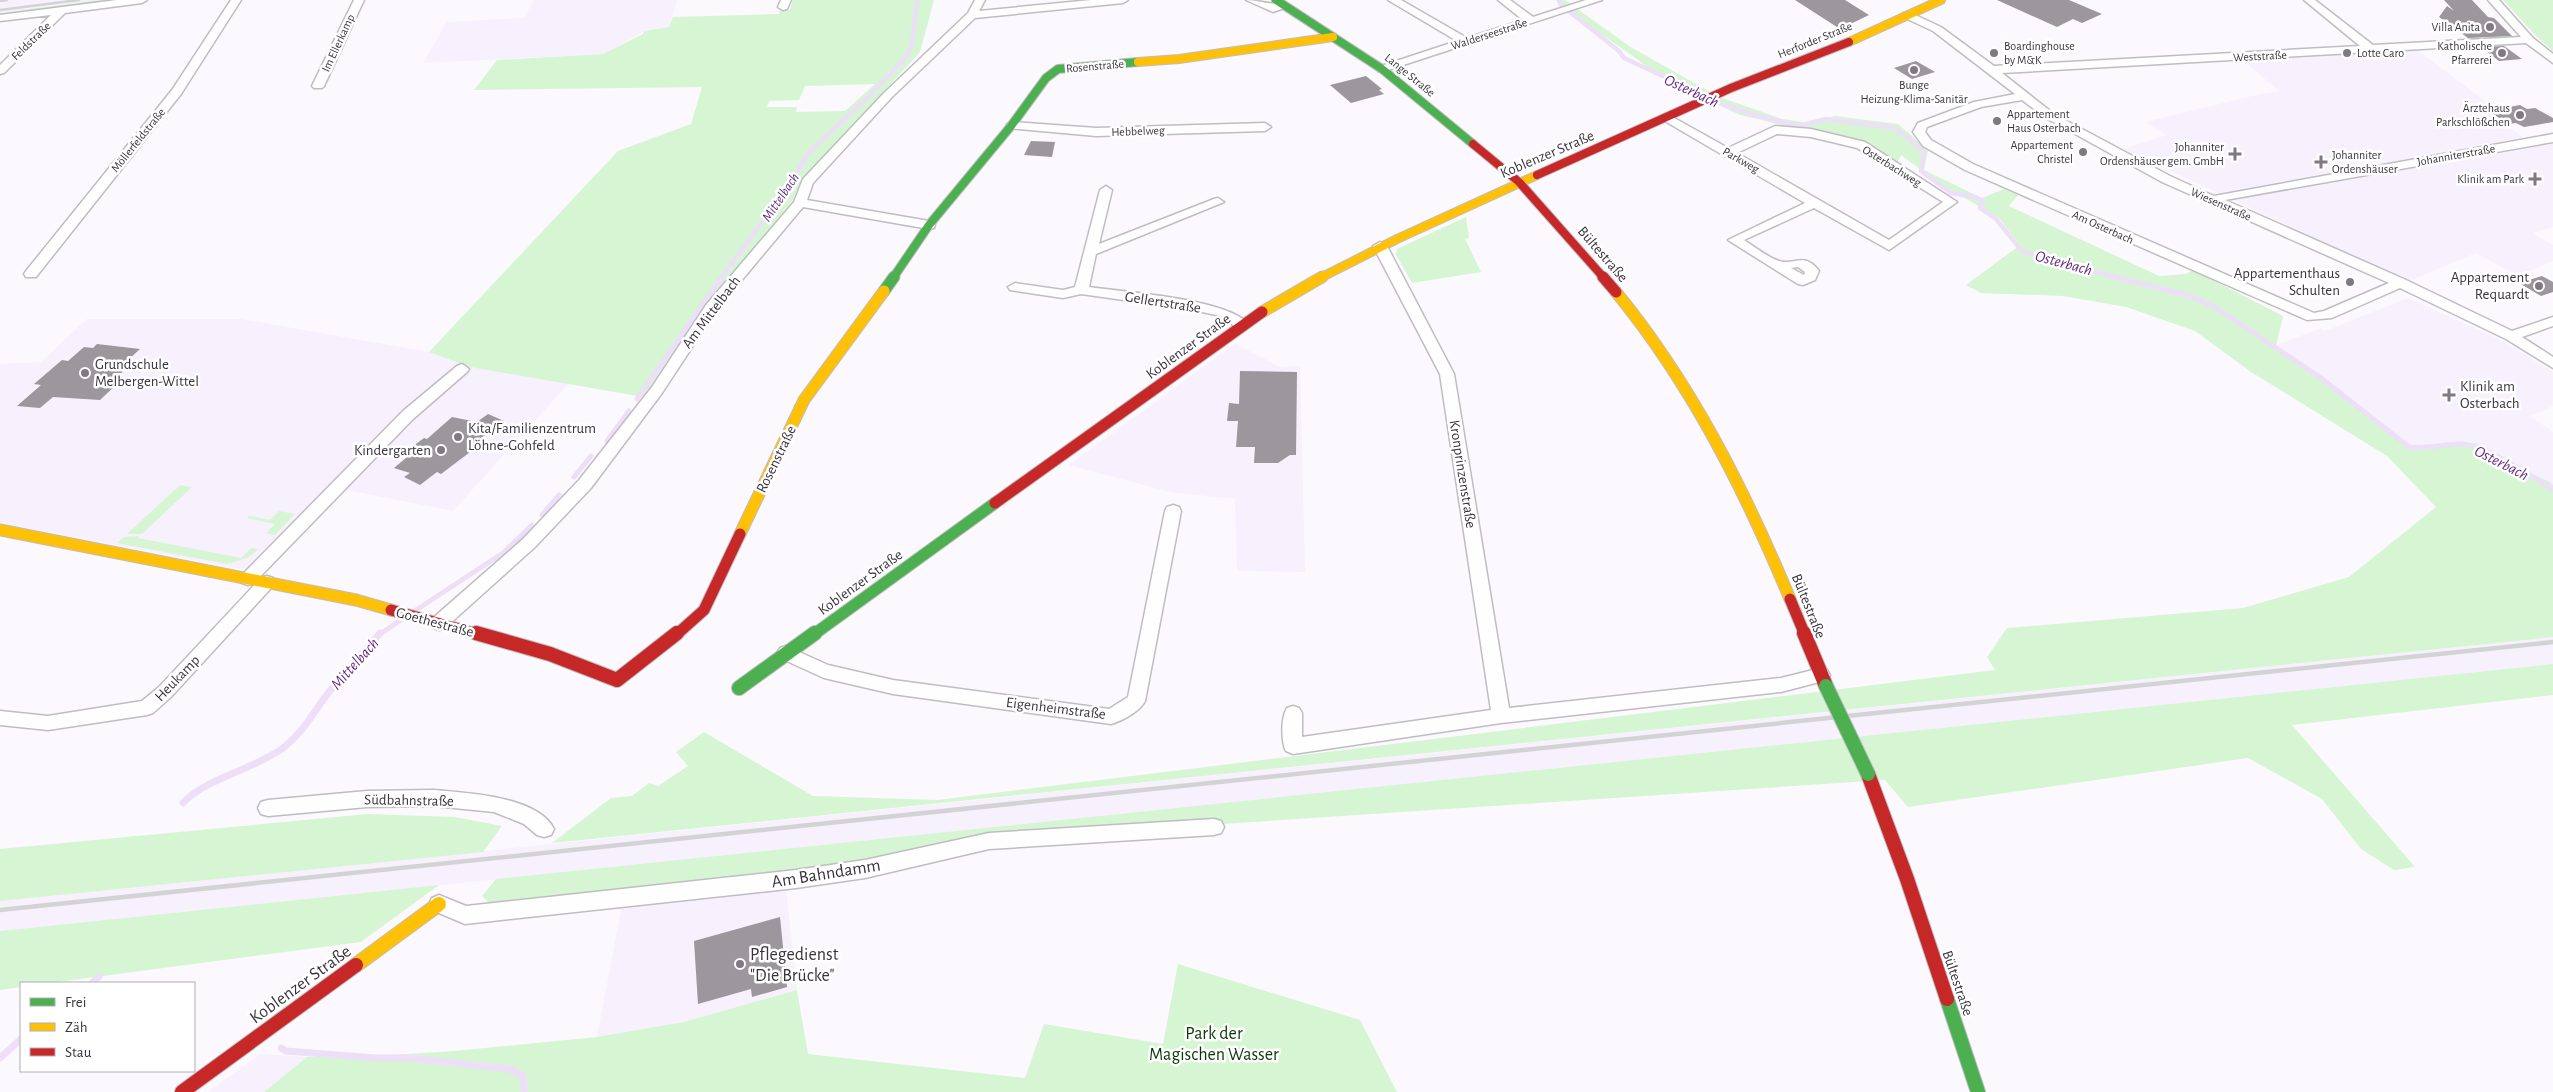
<svg xmlns="http://www.w3.org/2000/svg" width="2553" height="1092" viewBox="0 0 2553 1092" font-family="'Alegreya Sans',sans-serif">
	<rect width="100%" height="100%" fill="#fbf9fd"/>
	<path fill="#f7f0fd" d="M0 0H98L0 13Z
		M534 0H677L669 27 644 31 604 54 423 63 447 22 524 18Z
		M2417 50 2489 104 2477 106 2523 137 2467 147 2483 157 2553 144V227L2533 233 2553 245V261L2518 276 2476 253 2409 281 2123 149 2166 135 2146 122 2252 96 2279 91 2243 60Z
		M2408 298 2499 339 2553 372V406L2530 416 2553 432V485L2462 442 2419 446 2409 445 2275 346 2321 328 2325 331Z
		M87 319H241L429 352 470 367 568 384 453 511 342 489 252 571 0 523V364L41 362Z
		M1235 344 1281 367 1300 366 1305 572 1237 571 1235 499 1170 492 1069 465Z
		M2553 637V664L0 931V901Z
		M786 889 797 990 684 1022 597 1037 622 906Z
		M260 1054 307 1057 264 1092H208Z"/>
	<path fill="#d6f5d3" fill-rule="evenodd" d="M98 0H120L0 15V13Z
		M793 0H934L920 52 802 181 792 201 708 307 649 398 470 367 429 352 618 151 691 124 702 87 474 90 497 60 603 54 643 34 644 31 669 27 673 17 779 14 780 10H790ZM875 84 845 111 796 112 797 107H767L769 101 799 100 805 86Z
		M1556 0H1565L1629 46 1717 96 1782 119 1809 123 1835 116 1898 124 1928 150 1924 170 1982 198 2004 189 2018 195 2009 206 2159 276 2186 274 2193 270 2283 316 2276 346 2409 445 2419 446 2462 442 2478 444 2514 466 2550 482 2553 485V637L552 843 611 798 632 796 649 783 658 786 688 766 676 752 704 732 813 796 937 800 1995 670 1987 657 2007 628 2243 608 2349 577 2436 507 2387 456 2251 372 2195 331 2126 307 2063 296 1981 293 1966 285 2020 245 1999 218 1939 183 1901 155 1897 164 1865 145 1740 115 1669 82 1600 33 1588 29Z
		M2503 0H2553V51L2537 37Z
		M1466 217 1469 238 1465 239 1481 272 1412 283 1396 255 1397 249Z
		M180 485 192 487 142 534H127Z
		M279 511 295 514 275 535 266 533 275 524 247 518 249 516 270 520Z
		M139 536 138 538 241 558 251 548 259 549 247 558 227 564 117 543 124 537Z
		M2553 664V695L2292 725 2415 867 2394 870 2361 849 2322 799 2248 758 1908 807 1885 780 1222 824 1017 834 865 863 494 907 482 896 496 879Z
		M368 814 455 817 502 826 483 852 0 901V849Z
		M439 885 361 942 50 983H21V987L0 990V931Z
		M1178 964 1360 1020 1397 1092H264L307 1057 377 1056 454 1051 597 1037 684 1022 797 990 808 1054 1025 1078 1044 1024 1163 1044Z"/>
	<g fill="none" stroke-linecap="round" stroke-linejoin="round">
		<path stroke="#eddff7" stroke-width="4.5" d="M1559 0 1560 4 1619 51 1624 58 1725 105 1758 116 1799 126 1826 119 1894 128 1918 146 1924 154 1921 171 1951 193 1975 197 1983 201 1980 208 1996 219 2022 251 2044 259 2120 278
			M721 278 788 187 809 152 868 97 907 56 912 44 917 0"/>
		<path stroke="#eddff7" stroke-width="5" d="M2115 277 2186 295 2215 307 2321 378 2409 447C2428 450 2445 443 2463 444 2487 446 2530 476 2553 489
			M637 399 722 277
			M607 441 629 411
			M574 477 591 456
			M542 515 559 495
			M413 612 503 553 532 525
			M379 635 405 617"/>
		<path stroke="#eddff7" stroke-width="7" d="M183 803C206 778 253 770 283 748 305 731 313 712 329 692 345 672 363 653 380 633
			M92 983 99 977
			M281 1048 286 1051 376 1058H409L510 1069 523 1076 524 1092
			M0 1058 21 1039"/>
	</g>
	<path fill="#9b979d" d="M1795 0H1845L1869 15 1840 29Z
		M1997 0H2069L2102 14 2082 23 2073 19 2057 27Z
		M2444 0H2472L2488 17 2494 18 2512 36 2468 38 2439 17 2447 6 2454 11Z
		M2504 46 2522 59 2499 61 2481 47Z
		M1916 61 1935 72 1912 79 1894 68Z
		M1366 76 1382 89 1379 90 1384 94 1351 103 1330 85Z
		M2520 105 2527 109 2535 108 2553 118V122L2524 127 2516 123 2509 124 2488 111Z
		M1031 141 1055 142 1052 157 1024 155Z
		M2542 276 2553 282V292L2541 296 2519 283Z
		M97 344 140 349 126 362H133L111 383 117 384 100 400 53 397 40 408 17 406 41 385 34 384 62 360 68 361 84 347 93 348Z
		M1240 371 1297 372 1296 455H1290L1278 463H1254L1255 447H1236L1238 421H1227L1229 403 1239 404Z
		M488 414 504 421 481 438 486 440 441 474 437 472 420 485 404 477 410 473 394 468 413 452 408 450 424 438 427 439 452 417 477 422Z
		M780 917 787 987 752 997 751 989 698 1004 694 941Z"/>
	<g fill="none" stroke-linecap="round" stroke-linejoin="round">
		<defs>
			<path id="street" d="M117 0H147L142 3 65 13 4 73 0 74V65L51 15 0 21V15Z
				M231 0H241L181 94 36 277H26L24 274 26 271 172 90Z
				M354 0H364L324 86 322 88H314L312 86Z
				M781 0H791L787 9 783 10 778 7Z
				M975 0H985L979 11 1091 0H1128L1123 3 975 18 892 97 813 183 807 200 929 221 935 225 934 228 929 229 803 207 716 311 662 393 591 488 535 547 445 628 439 630 433 628 430 623 433 618 523 539 579 480 652 387 706 305 794 202 803 179 884 93 968 13Z
				M1246 0C1260 0 1271 6 1285 3L1290 6 1273 12Z
				M1388 0H1401L1467 38 1523 20 1498 0H1510L1533 17 1586 0H1602L1382 72 1378 71V67L1457 41Z
				M2304 0H2315L2373 45 2521 37 2488 0H2499L2533 38 2553 54V63L2526 43 2002 73 2054 114 2170 176 2214 196 2553 134V142L2225 200 2406 280 2512 331 2553 317V326L2522 337 2553 357V368L2506 339 2400 288 2332 318 2307 320 1965 170 1923 146 1913 132 1918 123 1974 102 2015 94 1933 31 1903 17V13H1911L1941 27 1994 66 2360 46ZM2022 100 2046 118 2162 182 2389 283 2324 311 2314 313 1973 164 1931 140 1925 132 1927 127 1981 107Z
				M1667 114 1728 148 1775 126 1811 129 1865 142 1957 202 1889 250 1814 208 1744 240C1755 247 1767 257 1779 261 1794 266 1804 251 1819 271L1815 280 1803 285 1798 284 1728 240 1805 203 1663 120 1661 118ZM1777 134 1811 137 1857 148 1943 202 1889 240 1737 153ZM1798 267 1805 272 1804 275 1791 268Z
				M1011 122 1096 128 1265 123 1271 127 1265 131 1096 136 1007 128V124Z
				M1106 186 1112 190 1099 244 1214 199 1218 198 1224 202 1096 254 1089 287C1122 292 1231 299 1249 325L1247 328H1237L1221 316 1188 309 1081 294 1063 298 1010 290 1008 287 1015 283 1063 290 1075 287 1100 190Z
				M1380 242 1387 246 1454 374 1509 708 1781 678 1821 668 1827 670 1830 675 1827 680 1781 692 1501 723 1293 754 1286 751C1281 741 1281 718 1287 708L1293 706 1299 708 1302 713V737L1491 710 1440 374 1373 246Z
				M462 364 469 369 467 372 413 419 254 583 248 585 242 583 240 579 242 575 403 411 457 366Z
				M1173 505 1179 507 1181 511 1145 701C1140 711 1122 721 1111 724L893 694 824 678 780 658 777 653 780 648 786 646 828 665 893 680 1109 709 1128 697 1165 511 1167 507Z
				M267 576 273 578 275 582 273 586 171 697 153 713 147 715 48 730 0 725V711L48 716 142 701 159 687 261 578Z
				M434 790C466 793 538 796 554 829L551 835 544 837 537 835 524 824 494 812 434 806 367 807 268 816 261 814 258 808 261 802 268 800 367 791Z
				M1214 819 1221 821 1224 827 1221 833 1214 835 989 849 865 878 796 888 465 924 432 910 429 904 432 898 439 895 466 906 796 870 865 860 989 833Z"/>
			<path id="fast-far2" d="M1276 0 1382 69 1473 144
				M893 278 929 225 1011 126 1046 78 1058 69 1138 62"/>
			<path id="fast-far1" d="M884 291 894 277
				M813 635 995 503"/>
			<path id="fast" d="M739 688 815 633
				M1947 999 1978 1092"/>
			<path id="slow-far2" d="M1849 42 1941 0
				M1138 62 1179 59 1333 37
				M1320 278 1397 239 1537 175"/>
			<path id="slow-far1" d="M1616 292C1692 385 1744 489 1790 599
				M1262 312 1322 277
				M0 530 356 600 391 610
				M740 534 804 400 884 291"/>
			<path id="slow" d="M356 965 439 904"/>
			<path id="jam-far2" d="M1473 144 1519 182 1604 278
				M1537 175 1731 88 1849 42"/>
			<path id="jam-far1" d="M1603 277 1616 292
				M995 503 1262 312
				M1790 599 1805 635
				M391 610 480 635
				M676 635 704 610 740 534"/>
			<path id="jam" d="M476 633 550 654 617 680 677 633
				M1804 633 1826 686
				M1868 774 1907 879 1947 999
				M182 1092 356 965"/>
		</defs>
		<use href="#street" stroke="#c0bcc3" stroke-width="3"/>
		<use href="#fast-far2" stroke="#c0bcc3" stroke-width="10"/>
		<use href="#fast-far1" stroke="#c0bcc3" stroke-width="13"/>
		<use href="#fast" stroke="#c0bcc3" stroke-width="16"/>
		<use href="#slow-far2" stroke="#c0bcc3" stroke-width="10"/>
		<use href="#slow-far1" stroke="#c0bcc3" stroke-width="13"/>
		<use href="#slow" stroke="#c0bcc3" stroke-width="16"/>
		<use href="#jam-far2" stroke="#c0bcc3" stroke-width="10"/>
		<use href="#jam-far1" stroke="#c0bcc3" stroke-width="13"/>
		<use href="#jam" stroke="#c0bcc3" stroke-width="16"/>
		<use href="#street" fill="#fefeff" fill-rule="evenodd"/>
		<use href="#fast-far2" stroke="#4caf50" stroke-width="8"/>
		<use href="#fast-far1" stroke="#4caf50" stroke-width="11"/>
		<use href="#fast" stroke="#4caf50" stroke-width="14"/>
		<use href="#slow-far2" stroke="#ffc107" stroke-width="8"/>
		<use href="#slow-far1" stroke="#ffc107" stroke-width="11"/>
		<use href="#slow" stroke="#ffc107" stroke-width="14"/>
		<use href="#jam-far2" stroke="#c62828" stroke-width="8"/>
		<use href="#jam-far1" stroke="#c62828" stroke-width="11"/>
		<use href="#jam" stroke="#c62828" stroke-width="14"/>
		<path stroke="#d3d2d4" stroke-width="2.5" d="M0 1 7 0
			M0 10 79 0"/>
		<path stroke="#d3d2d4" stroke-width="4.5" d="M0 910 2553 642"/>
		<defs>
			<path id="fast-bridge" d="M1826 686 1868 774"/>
		</defs>
		<use href="#fast-bridge" stroke="#c0bcc3" stroke-width="16" stroke-linecap="butt"/>
		<use href="#fast-bridge" stroke="#4caf50" stroke-width="14"/>
	</g>
	<g fill="#7e7982" stroke="#fff" stroke-width="2">
		<circle cx="2490" cy="27" r="5"/>
		<circle cx="1994" cy="53" r="5"/>
		<circle cx="2347" cy="53" r="5"/>
		<circle cx="2502" cy="53" r="5"/>
		<circle cx="1914" cy="70" r="5"/>
		<circle cx="2520" cy="115" r="5"/>
		<circle cx="1997" cy="121" r="5"/>
		<circle cx="2083" cy="152" r="5"/>
		<path d="M2232.5 146.5h5v5h5v5h-5v5h-5v-5h-5v-5h5z"/>
		<path d="M2318.5 154.5h5v5h5v5h-5v5h-5v-5h-5v-5h5z"/>
		<path d="M2532.5 171.5h5v5h5v5h-5v5h-5v-5h-5v-5h5z"/>
		<circle cx="2350" cy="282" r="5"/>
		<circle cx="2539" cy="286" r="5"/>
		<circle cx="85" cy="373" r="5"/>
		<path d="M2446.5 387.5h5v5h5v5h-5v5h-5v-5h-5v-5h5z"/>
		<circle cx="458" cy="437" r="5"/>
		<circle cx="441" cy="450" r="5"/>
		<circle cx="740" cy="964" r="5"/>
	</g>
	<g text-anchor="middle" stroke-width="5" stroke-linejoin="round" paint-order="stroke">
		<g font-size="12" fill="#3a343f" stroke="#fff" text-anchor="end">
			<text x="2480" y="31">Villa Anita</text>
			<text x="2004" y="50" text-anchor="start">Boardinghouse<tspan x="2004" dy="14">by M&amp;K</tspan></text>
			<text x="2492" y="50">Katholische<tspan x="2492" dy="14">Pfarrerei</tspan></text>
			<text x="2357" y="57" text-anchor="start">Lotte Caro</text>
			<text x="1914" y="89" text-anchor="middle">Bunge<tspan x="1914" dy="14">Heizung-Klima-Sanitär</tspan></text>
			<text x="2510" y="112">Ärztehaus<tspan x="2510" dy="14">Parkschlößchen</tspan></text>
			<text x="2007" y="118" text-anchor="start">Appartement<tspan x="2007" dy="14">Haus Osterbach</tspan></text>
			<text x="2073" y="149">Appartement<tspan x="2073" dy="14">Christel</tspan></text>
			<text x="2224" y="151">Johanniter<tspan x="2224" dy="14">Ordenshäuser gem. GmbH</tspan></text>
			<text x="2332" y="159" text-anchor="start">Johanniter<tspan x="2332" dy="14">Ordenshäuser</tspan></text>
			<text x="2524" y="183">Klinik am Park</text>
		</g>
		<g font-size="12" fill="#3a343f" stroke="#fff">
			<text transform="translate(1489 34) rotate(-18)" y="4">Walderseestraße</text>
			<text transform="translate(1815 40) rotate(-22)" y="4">Herforder Straße</text>
			<text transform="translate(31 41) rotate(-44)" y="4">Feldstraße</text>
			<text transform="translate(338 43) rotate(-65)" y="4">Im Ellerkamp</text>
			<text transform="translate(2260 56) rotate(-3)" y="4">Weststraße</text>
			<text transform="translate(1095 66) rotate(-5)" y="4">Rosenstraße</text>
			<text transform="translate(1410 75) rotate(39)" y="4">Lange Straße</text>
			<text transform="translate(1138 131) rotate(-2)" y="4">Hebbelweg</text>
			<text transform="translate(138 140) rotate(-51)" y="4">Möllerfeldstraße</text>
			<text transform="translate(2456 155) rotate(-10)" y="4">Johanniterstraße</text>
			<text transform="translate(1741 160) rotate(30)" y="4">Parkweg</text>
			<text transform="translate(1892 166) rotate(32)" y="4">Osterbachweg</text>
			<text transform="translate(2221 204) rotate(24)" y="4">Wiesenstraße</text>
			<text transform="translate(2103 227) rotate(24)" y="4">Am Osterbach</text>
		</g>
		<g font-size="14" font-style="italic" fill="#642784" stroke="#fff">
			<text transform="translate(780 197) rotate(-56)" y="5">Mittelbach</text>
		</g>
		<g font-size="15" fill="#3a343f" stroke="#fff">
			<text transform="translate(1547 154) rotate(-23)" y="5">Koblenzer Straße</text>
			<text transform="translate(1603 254) rotate(49)" y="5">Bültestraße</text>
			<text transform="translate(1163 302) rotate(9)" y="5">Gellertstraße</text>
			<text transform="translate(711 312) rotate(-53)" y="5">Am Mittelbach</text>
			<text transform="translate(1188 346) rotate(-36)" y="5">Koblenzer Straße</text>
			<text transform="translate(776 459) rotate(-64)" y="5">Rosenstraße</text>
			<text transform="translate(1463 474) rotate(81)" y="5">Kronprinzenstraße</text>
			<text transform="translate(860 582) rotate(-36)" y="5">Koblenzer Straße</text>
			<text transform="translate(1809 606) rotate(68)" y="5">Bültestraße</text>
			<text transform="translate(435 622) rotate(15)" y="5">Goethestraße</text>
			<text transform="translate(177 678) rotate(-46)" y="5">Heukamp</text>
			<text transform="translate(1056 708) rotate(7)" y="5">Eigenheimstraße</text>
			<text transform="translate(409 800) rotate(1)" y="5">Südbahnstraße</text>
			<text transform="translate(1958 983) rotate(71)" y="5">Bültestraße</text>
		</g>
		<g font-size="15" fill="#3a343f" stroke="#fff" text-anchor="end">
			<text x="2340" y="278">Appartementhaus<tspan x="2340" dy="17">Schulten</tspan></text>
			<text x="2529" y="282">Appartement<tspan x="2529" dy="17">Requardt</tspan></text>
			<text x="95" y="369" text-anchor="start">Grundschule<tspan x="95" dy="17">Melbergen-Wittel</tspan></text>
			<text x="2460" y="391" text-anchor="start">Klinik am<tspan x="2460" dy="17">Osterbach</tspan></text>
			<text x="468" y="433" text-anchor="start">Kita/Familienzentrum<tspan x="468" dy="17">Löhne-Gohfeld</tspan></text>
			<text x="431" y="455">Kindergarten</text>
		</g>
		<g font-size="16" font-style="italic" fill="#642784" stroke="#fff">
			<text transform="translate(1692 90) rotate(25)" y="6">Osterbach</text>
			<text transform="translate(2064 262) rotate(15)" y="6">Osterbach</text>
			<text transform="translate(2502 462) rotate(27)" y="6">Osterbach</text>
			<text transform="translate(354 663) rotate(-48)" y="6">Mittelbach</text>
		</g>
		<g font-size="18" fill="#3a343f" stroke="#fff">
			<text transform="translate(826 873) rotate(-9)" y="6">Am Bahndamm</text>
			<text transform="translate(300 984) rotate(-36)" y="6">Koblenzer Straße</text>
		</g>
		<g font-size="18" fill="#3a343f" stroke="#fff" text-anchor="start">
			<text x="750" y="960">Pflegedienst<tspan x="750" dy="21">"Die Brücke"</tspan></text>
		</g>
		<g font-size="18" fill="#0b3908" stroke="#fff">
			<text x="1214" y="1039">Park der<tspan x="1214" dy="21">Magischen Wasser</tspan></text>
		</g>
	</g>
	<rect x="20" y="982" width="175" height="90" fill="#ffffff" stroke="#b0aeb2"/>
	<rect x="30" y="998" width="25" height="8" fill="#4caf50" stroke="#b0aeb2"/>
	<text x="65" y="1007" font-size="15" fill="#3a343f">Frei</text>
	<rect x="30" y="1023" width="25" height="8" fill="#ffc107" stroke="#b0aeb2"/>
	<text x="65" y="1032" font-size="15" fill="#3a343f">Zäh</text>
	<rect x="30" y="1048" width="25" height="8" fill="#c62828" stroke="#b0aeb2"/>
	<text x="65" y="1057" font-size="15" fill="#3a343f">Stau</text>
</svg>
